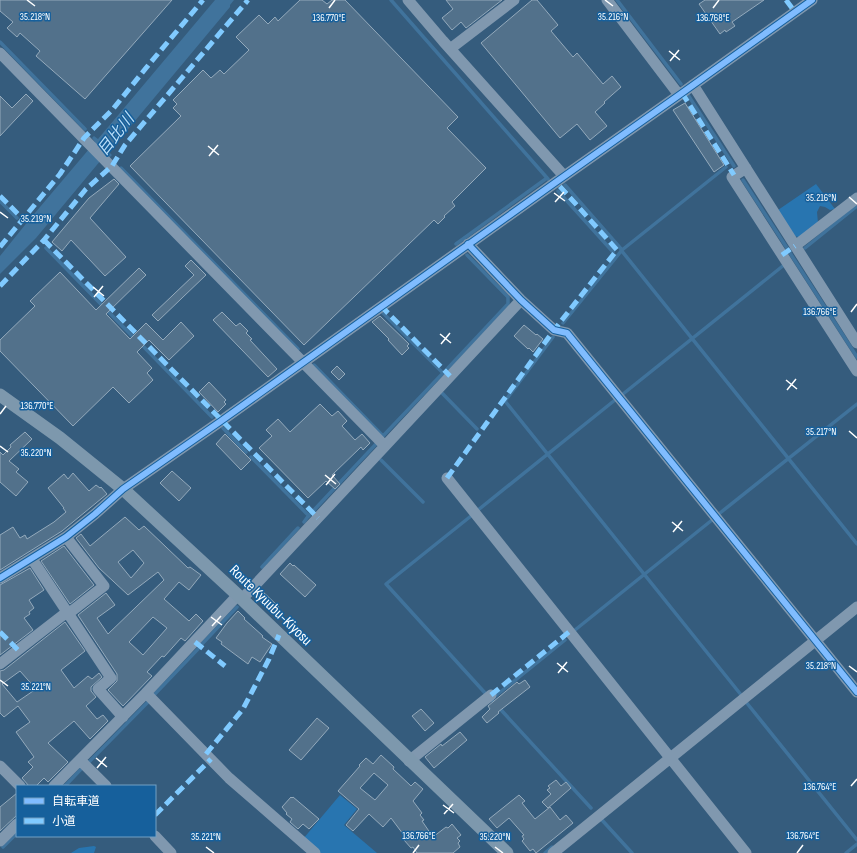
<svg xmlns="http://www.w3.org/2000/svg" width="857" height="853" viewBox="0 0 857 853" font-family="'Sofia Sans Condensed','Noto Sans JP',sans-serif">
	<rect width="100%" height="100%" fill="#355c7d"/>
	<path fill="#2875b0" d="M816 184 835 209 830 210 825 207 820 206 817 212 818 223 801 238 795 236 778 210Z
		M340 795 357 809 344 825 377 853H319L303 839Z
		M94 846 96 847 94 853H71L79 848Z"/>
	<path fill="#40739c" d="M215 0H234L230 5V7L109 152 112 155 110 157 106 154 36 238 0 274V256L29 220 95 142 92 138 94 136 98 139Z"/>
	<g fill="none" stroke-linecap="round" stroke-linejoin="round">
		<path stroke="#40739c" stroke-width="3.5" d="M391 0 548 179
			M617 0 681 84
			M0 42 85 129
			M688 95 734 166
			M121 168 298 349
			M743 180 787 248
			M565 185 622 250
			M558 191 613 252
			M0 201 17 218
			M456 244 547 178
			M46 248 135 339
			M805 248 857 206
			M621 250 857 544
			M790 253 857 357
			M563 323 622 250 726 167
			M553 337 505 401 742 696
			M140 343 212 417
			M314 365 383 436 443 373 383 313
			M448 368 508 304V297L467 255
			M442 393 477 429
			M623 394 784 265
			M223 428 246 452
			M251 457 309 516
			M381 460 423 502
			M314 510 376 444
			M478 510 615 400
			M720 513 857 404
			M471 516 386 584 486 694
			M304 522 309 515
			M262 567 298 528
			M575 630 712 520
			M202 644 237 607
			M153 696 198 649
			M493 698 565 640
			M491 699 591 808
			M746 702 857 840
			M88 763 149 701
			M65 786 83 767
			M601 819 632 853
			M3 847 17 833
			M545 853 552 847
			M846 853 857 844"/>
	</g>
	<path fill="#52718b" stroke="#94aabc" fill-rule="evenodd" d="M0 0H172L85 99 36 56 40 51 20 33 17 37 7 28 13 22 0 11Z
		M300 0H322L327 4 332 0H345L458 117 447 128 486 168 452 202 455 206 444 216 445 217 438 224 434 220 304 345 130 166 181 116 173 108 177 104 173 100 203 70 211 78 220 70 224 74 249 50 236 37 259 15 268 24 275 17 278 21Z
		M446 0H502L466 28 461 22 452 30 442 18 453 9Z
		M532 0H537L558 25 551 31 573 57 577 53 603 84 612 76 621 87 604 102 605 103 595 112 607 126 590 140 577 124 560 138 481 43Z
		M705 0H764L732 22 735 26 726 32 725 30 720 34 699 4Z
		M26 94 33 101 0 136V96L12 108Z
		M685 103 724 165 714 172 673 110Z
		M114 179 119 184 90 218 126 257 105 276 71 240 62 251 52 242 89 198Z
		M191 260 206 275 158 321 152 315 194 275 185 266Z
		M139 268 146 275 106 314 130 339 146 323 163 340 181 322 194 336 169 360 149 340 137 352 152 368 147 373 153 380 129 403 113 387 73 426 0 351V340L35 306 30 301 60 272 96 310Z
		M222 312 236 326 240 323 248 331 246 333 252 339 250 340 277 369 268 377 213 320Z
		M380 316 409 344 407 346 409 348 402 355 388 340 389 339 372 322Z
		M524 325 536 335 537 334 543 339 533 352 529 348 528 349 514 336Z
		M337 366 345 374 339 380 331 372Z
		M209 382 226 400 224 402 226 404 218 412 199 392Z
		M320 404 332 416 338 411 347 421 342 426 355 440 362 434 370 443 363 450 361 447 332 475 340 484 335 489 326 481 308 498 259 448 272 436 266 430 278 419 290 432Z
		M25 432 32 439 9 461 19 469 16 472 28 482 16 496 0 482V452L3 455 11 447 10 445Z
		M225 434 251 460 241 470 216 444Z
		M172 471 191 488 179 501 160 483Z
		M73 473 89 491 96 485 100 488 101 487 107 494 62 531 0 570V535L13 527 20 538 25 535 27 539 54 522 66 512 63 508H64L48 488 64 474 68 479Z
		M125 517 139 530 144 526 188 568 190 567 201 575 189 590 179 582 164 599 189 621 196 614 203 621 185 641 181 638 164 657 162 656 147 672 152 676 123 706 108 690 117 681V674L78 615 106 593 115 605 97 618 108 634 164 580 158 572 128 595 99 568 76 538 81 534 90 546ZM133 550 144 563 131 578 118 562ZM153 617 167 628 143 655 129 642Z
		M64 546 94 585 70 604 41 561Z
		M290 563 293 566 294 565 316 585 305 597 280 574Z
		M30 568 44 590 29 600 34 608 29 612 30 614 24 618 33 630 0 655V585Z
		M261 590 279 607 273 614 256 597Z
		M238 611 245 618 244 619 263 636 262 637 272 644 260 662 252 657 248 664 221 644 222 642 216 638 227 623Z
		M65 622 85 651 61 670 74 688 88 676 92 679 99 673 102 677 91 687V691L96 697 86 706 97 719 103 715 108 721 90 739 74 721 48 743 68 762 48 782 44 778 36 786H29L22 778 33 767 28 762 34 757 16 732 30 722 18 706 4 717 0 713V671L4 670ZM20 671 36 689 17 702 2 684Z
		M525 680 530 687 498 712 499 713 487 723 482 717 490 709 488 706 517 682 519 684Z
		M421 709 434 723 425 731 412 716Z
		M317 718 329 728 301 760 289 750Z
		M460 732 467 740 434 768 425 757 441 744 442 746Z
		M381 755 394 767 393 769 411 786 415 782 423 789 413 801 422 813 420 815 424 820 422 821 433 837 446 827 448 828 452 824 461 835 457 838 460 841 458 843 460 847 453 853H417L413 847 411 848 404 840 406 838 391 818 383 827 369 814 353 831 346 825 359 809 338 791 360 766 359 765 366 758 373 764ZM374 773 388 785 375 800 360 788Z
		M556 780 561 786 566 782 571 788 548 808 542 802 551 794 547 790 550 788 548 786Z
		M17 793V815L0 831V807Z
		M519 795 525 801 522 803 535 819 550 807 560 820 566 815 573 823 536 853 533 849 530 851 522 841 524 839 522 836 524 835 509 818 497 828 489 819Z
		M291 797 292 798 293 797 319 819 309 829 303 824 298 829 290 822 292 819 286 814 287 813 282 807Z"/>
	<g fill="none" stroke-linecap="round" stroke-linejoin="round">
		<path stroke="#8098af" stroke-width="11" d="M408 0 443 41 564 176
			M607 0 679 95
			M450 49 514 0
			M0 53 385 446
			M693 85 857 343
			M746 168 732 177 857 371
			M468 244 521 300 554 330 567 333 857 692
			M795 246 857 198
			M447 478 746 853
			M66 537 104 586 68 614
			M32 559 111 678 98 689 123 717
			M0 578 66 537 95 514 123 489 221 421 556 182 682 93 812 0
			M242 599 385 446 521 300
			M0 664 67 612
			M146 693 229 778 315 853
			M80 760 106 786
			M409 761 491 695
			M0 766 20 786
			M54 786 146 693 238 595
			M155 836 171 853
			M0 841 17 824
			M553 853 857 607"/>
		<path stroke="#7d98ad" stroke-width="13" d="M0 395 60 438 123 489 242 599 507 853"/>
		<path stroke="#80caff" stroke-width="5" stroke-dasharray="10 5" stroke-linecap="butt" d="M786 0 795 12
			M682 93 734 175
			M0 196 23 219
			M44 240 318 518
			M0 247 60 174 84 138 113 109 146 68 203 0
			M782 255 795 246
			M0 286 44 240 86 189 112 166 125 145 248 0
			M381 306 450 376
			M447 478 554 330 617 250 556 182
			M0 632 18 650
			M195 642 225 666
			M491 695 569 632
			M206 754 243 709 269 659 279 635
			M155 815 211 759"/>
		<defs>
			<path id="cycleway" d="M468 244 521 300 554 330 567 333 857 692
				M0 578 66 537 95 514 123 489 221 421 556 182 682 93 812 0"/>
		</defs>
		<use href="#cycleway" stroke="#16609c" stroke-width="8"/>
		<use href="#cycleway" stroke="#80bcff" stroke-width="6"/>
	</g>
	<path fill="none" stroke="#fff" stroke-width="1.5" d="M27 0 35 6M605 0 613 6M329 8 335 0M713 8 719 0M669 51 680 60M670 61 679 50M208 146 219 155M209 156 218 145M554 193 565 201M849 197 857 204M555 202 564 192M0 212 8 218M93 287 104 296M94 297 103 286M851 312 857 304M440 334 451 343M441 344 450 333M786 380 797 389M787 390 796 379M0 414 6 406M849 431 857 438M0 446 8 452M325 475 336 484M326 485 335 474M672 522 683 531M673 532 682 521M211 617 222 625M212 626 221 616M557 663 568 672M849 666 857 672M558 673 567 662M0 680 8 686M96 758 107 767M97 768 106 757M851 786 857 779M443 805 454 813M444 814 453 804M206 847 214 853M495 847 503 853M413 853 419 845M797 853 803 845"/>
	<g text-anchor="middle" stroke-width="3" stroke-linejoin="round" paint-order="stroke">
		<g font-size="15" fill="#fff" stroke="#16609c">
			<text transform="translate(271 605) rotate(44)" y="5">Route Kyuubu-Kiyosu</text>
		</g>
		<g font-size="16" font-style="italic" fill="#b9def9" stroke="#16609c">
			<text transform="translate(115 134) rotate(-52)" y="6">目比川</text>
		</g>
	</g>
	<g font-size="10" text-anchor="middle" fill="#fff" stroke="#16609c" stroke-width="3" stroke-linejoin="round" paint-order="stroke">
		<text x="35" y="20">35.218°N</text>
		<text x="613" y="20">35.216°N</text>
		<text x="329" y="21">136.770°E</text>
		<text x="713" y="21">136.768°E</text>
		<text x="821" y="201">35.216°N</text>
		<text x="36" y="222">35.219°N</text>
		<text x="820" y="315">136.766°E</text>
		<text x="37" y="409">136.770°E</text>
		<text x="821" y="435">35.217°N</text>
		<text x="36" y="456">35.220°N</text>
		<text x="821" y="669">35.218°N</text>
		<text x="36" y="690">35.221°N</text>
		<text x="820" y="790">136.764°E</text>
		<text x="419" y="839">136.766°E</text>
		<text x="803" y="839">136.764°E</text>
		<text x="206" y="840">35.221°N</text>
		<text x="495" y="840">35.220°N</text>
	</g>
	<rect x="16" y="785" width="140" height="52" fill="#16609c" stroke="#73a0c4"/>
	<rect x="24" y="798" width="20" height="6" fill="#80bcff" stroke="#73a0c4"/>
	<text x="52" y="805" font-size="12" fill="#ffffff">自転車道</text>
	<rect x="24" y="818" width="20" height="6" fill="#80caff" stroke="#73a0c4"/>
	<text x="52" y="825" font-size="12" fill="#ffffff">小道</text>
</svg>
